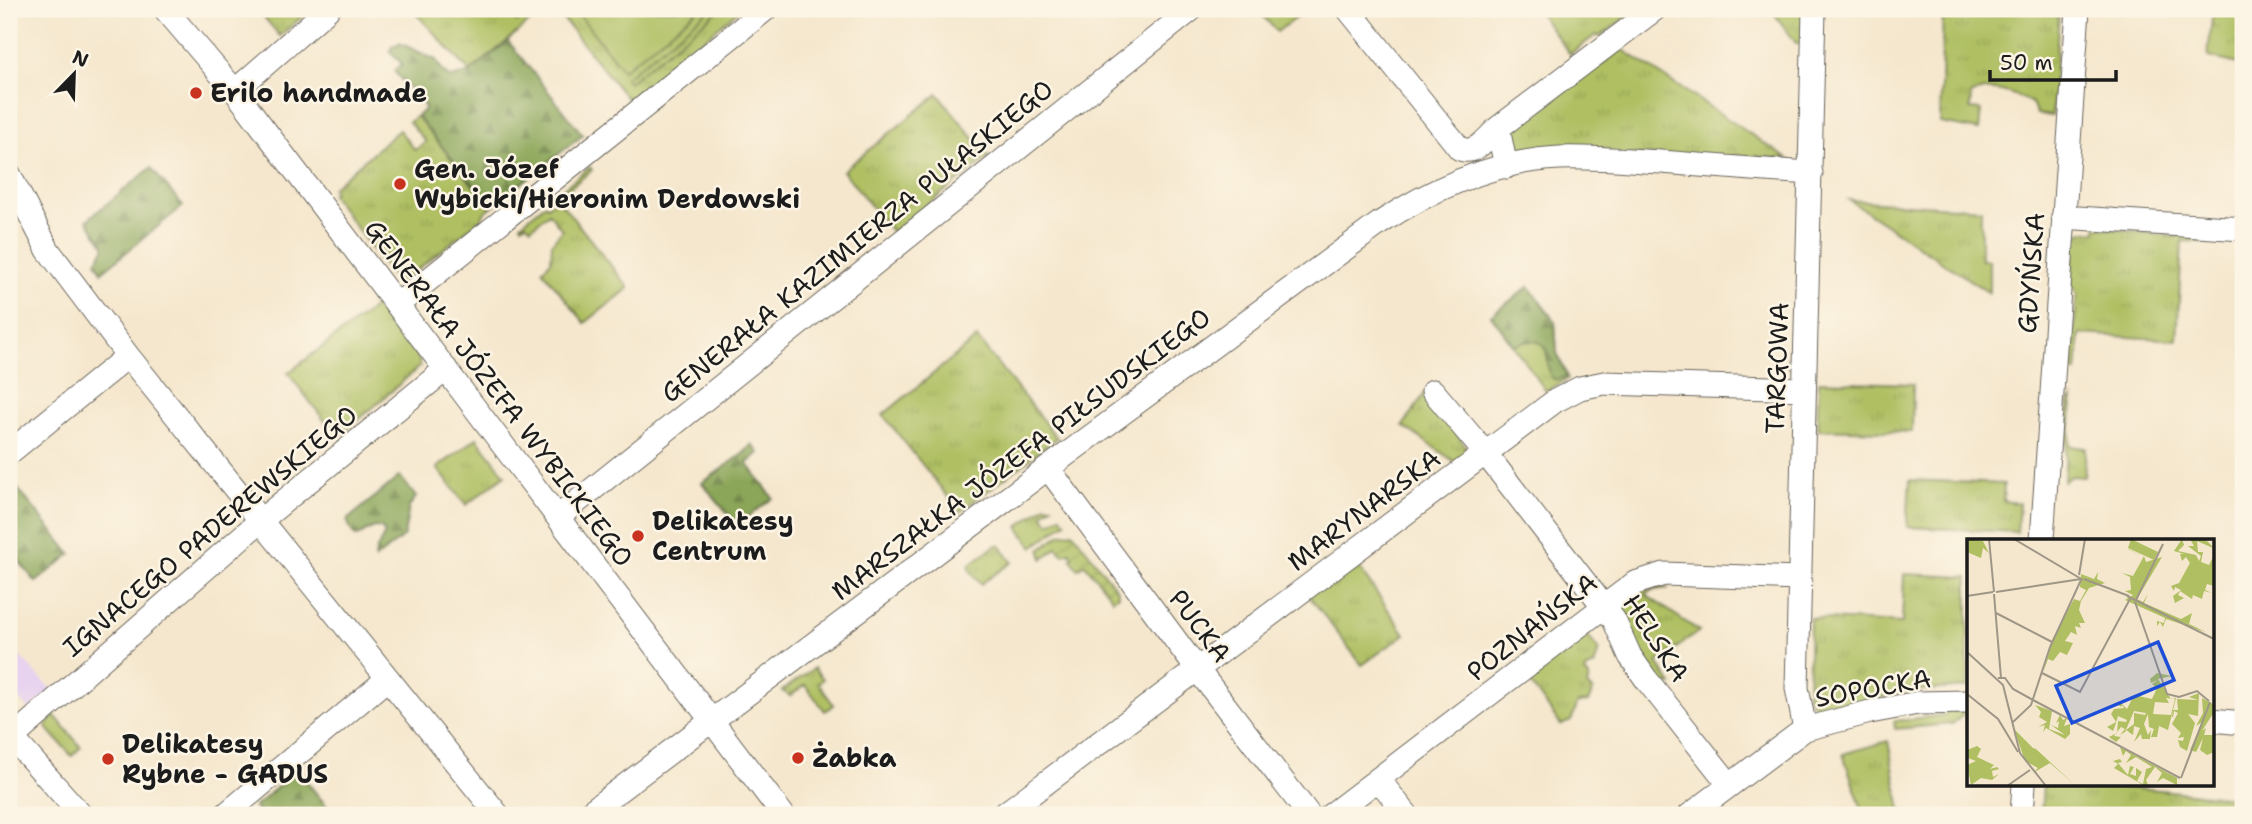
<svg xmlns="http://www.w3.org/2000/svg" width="2252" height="824" viewBox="0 0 2252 824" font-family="'Shantell Sans',sans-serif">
	<defs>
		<pattern id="grass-tufts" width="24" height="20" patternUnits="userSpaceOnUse" patternTransform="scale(1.75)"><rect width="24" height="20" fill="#afbf62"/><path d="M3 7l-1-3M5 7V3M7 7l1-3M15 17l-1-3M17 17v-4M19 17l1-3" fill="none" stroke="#96a454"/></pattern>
		<pattern id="forest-firs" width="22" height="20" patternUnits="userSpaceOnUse" patternTransform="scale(1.75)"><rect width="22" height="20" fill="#8ba658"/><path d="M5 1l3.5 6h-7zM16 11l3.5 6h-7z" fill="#718648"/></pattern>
		<pattern id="garden-furrows" width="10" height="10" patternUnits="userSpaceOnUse" patternTransform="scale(1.75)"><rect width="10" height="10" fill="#afbf62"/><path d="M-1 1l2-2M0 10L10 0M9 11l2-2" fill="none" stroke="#96a454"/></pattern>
	</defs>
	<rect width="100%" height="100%" fill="#fcf5e5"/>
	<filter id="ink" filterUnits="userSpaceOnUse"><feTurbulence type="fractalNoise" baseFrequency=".0143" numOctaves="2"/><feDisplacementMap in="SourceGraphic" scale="14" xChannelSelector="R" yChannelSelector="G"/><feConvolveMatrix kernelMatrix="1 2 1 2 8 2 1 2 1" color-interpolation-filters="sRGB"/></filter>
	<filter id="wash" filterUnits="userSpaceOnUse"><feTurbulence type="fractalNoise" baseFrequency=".00686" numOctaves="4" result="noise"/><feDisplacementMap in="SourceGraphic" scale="28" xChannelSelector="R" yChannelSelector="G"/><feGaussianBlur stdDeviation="1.57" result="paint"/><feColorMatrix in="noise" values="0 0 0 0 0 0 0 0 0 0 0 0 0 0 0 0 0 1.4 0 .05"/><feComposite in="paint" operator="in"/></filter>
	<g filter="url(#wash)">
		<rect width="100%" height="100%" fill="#f5e7cd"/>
		<path fill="#e7d2ef" d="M9 645 52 690 29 710 9 688Z"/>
		<path fill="url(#grass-tufts)" stroke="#666e3f" stroke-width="2" d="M257 9H311L280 36Z
			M412 9H506L517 22 530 11 529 9H545L470 72Z
			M555 9H568L570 12 575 9H741L628 100Z
			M1257 9H1307L1277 32Z
			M1536 9H1634L1635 11 1599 37 1596 35 1570 54Z
			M1771 9H1805L1804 45 1796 43Z
			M1943 9H2009L2059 13 2052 116 2037 114 2032 103C2014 94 1989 83 1971 95L1970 109 1981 110 1979 130 1940 123Z
			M2213 9H2243V65L2208 57Z
			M1622 49 1788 159 1735 155 1730 159 1514 150 1509 129 1519 124Z
			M938 94 989 157 892 232 843 171Z
			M417 116 491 207 485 212 481 219 400 283 396 281 331 194 334 192 332 188 399 130 415 150 426 142 409 122Z
			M590 167 592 170 557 198 629 288 585 323 542 270 551 261 552 243 562 230 549 213 531 228 526 223 522 226 521 224 545 204 547 206 557 198 555 195Z
			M1849 200 1981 209V260H1989V293Z
			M2096 227 2172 236H2209L2211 242 2182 241 2177 340 2080 334 2077 372 2071 371 2077 294 2071 284 2074 240 2082 231 2096 232Z
			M1529 287 1555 322 1557 353 1568 379 1546 391 1491 315Z
			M374 298 419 359 420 366 338 438 288 373 375 307 371 301Z
			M977 338 1057 438 960 512 883 415Z
			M1819 381 1913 384 1912 432 1817 429Z
			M1427 390 1469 452 1458 464 1403 426Z
			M2072 398 2070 446 2086 448 2084 477 2071 476 2064 481 2069 402Z
			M477 438 505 475 466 505 437 468Z
			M1910 480 2004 484 2003 501 2019 503 2017 532 1907 527Z
			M1046 505 1052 506 1042 514 1050 523 1061 516 1066 522 1033 547 1018 527Z
			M996 545H1000L1012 562 981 584 969 569V565Z
			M1355 562 1405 634 1362 665 1306 592Z
			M1904 574 1968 577V687L1911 691 1817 711 1808 696 1810 618 1902 623Z
			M1662 586 1669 588 1653 590 1646 595 1699 631 1657 663 1672 685 1658 686 1618 612 1640 592Z
			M1584 632 1599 650 1594 666 1587 669 1585 673 1589 677 1587 686 1593 691 1588 702 1578 703 1571 721 1561 725 1527 679Z
			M814 668 823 679 818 683 834 705 825 711 805 685 790 696 782 691Z
			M1951 708 1968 711 1952 724 1895 729 1894 721 1944 715Z
			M55 716 81 747 72 756 46 727 47 724Z
			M1888 741 1902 815H1864L1843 754Z
			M2043 784 2150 789 2236 798 2234 815H2041Z"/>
		<path fill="url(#forest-firs)" stroke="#54613a" stroke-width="2" d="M508 41 583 135 491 207 417 116 426 108 394 71 402 64 390 51 392 46 400 43 436 60 444 73 452 78 470 72Z
			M151 168 183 206 102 272 96 261 104 249V245L87 220Z
			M1529 287 1555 322 1557 353 1567 376C1529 396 1571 321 1514 346L1491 315Z
			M752 444 759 453 747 463 773 498 737 525 702 483 744 453Z
			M400 476 416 497 409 507 404 536 375 559 376 551 385 533 381 528 375 527C356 534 357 547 347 520Z
			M9 478 71 554 36 582 9 549Z
			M297 770 334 815H261L254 807Z"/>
		<path fill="url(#garden-furrows)" stroke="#666e3f" stroke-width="2" d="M1073 532 1118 591V595L1113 599 1085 564 1078 569 1071 559 1073 557 1070 552 1062 554 1057 547 1043 559 1040 549 1061 534Z"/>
		<path fill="#afbf62" stroke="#666e3f" stroke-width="2" d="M579 9H699L623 70 576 11Z
			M710 9H720L629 82 625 78Z"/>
	</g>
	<g filter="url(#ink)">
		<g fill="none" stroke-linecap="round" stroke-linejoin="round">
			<defs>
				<path id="minor" d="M165 9 235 91 783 815
					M1348 9 1460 149C1476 155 1487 138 1498 128
					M235 91 328 9
					M1506 167 1498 128 1655 9
					M9 174 48 250 128 356 498 815
					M2063 217 2243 229
					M397 305 766 9
					M1433 391 1486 454 1614 620 1630 656 1646 679 1729 784
					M9 453 128 356
					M1048 468 1197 669 1309 815
					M558 517 1192 9
					M2042 540 2078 9
					M2212 720 2243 723
					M1805 729 1797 688 1814 9
					M9 734 81 815
					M12 738 260 521 446 369
					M1379 780 1407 815
					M225 815 387 679
					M586 815 1048 468 1380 223C1433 188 1495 161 1559 158 1593 157 1627 160 1661 162 1711 166 1761 170 1811 173
					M1003 815 1555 401 1580 388 1604 383 1804 389
					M1331 815 1635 583 1664 574 1799 579
					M1690 815 1805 729 1870 712 1918 703 1968 702
					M2022 815 2024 784"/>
			</defs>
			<use href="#minor" stroke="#68635a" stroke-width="25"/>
			<use href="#minor" stroke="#fff" stroke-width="23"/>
		</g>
	</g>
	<g fill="#c8321e" stroke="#fcf5e5" stroke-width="2.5">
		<circle cx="196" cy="93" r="7"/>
		<circle cx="400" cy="184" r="7"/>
		<circle cx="638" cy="536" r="7"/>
		<circle cx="798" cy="758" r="7"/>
		<circle cx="108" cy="759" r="7"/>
	</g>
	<g text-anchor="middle" stroke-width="5" stroke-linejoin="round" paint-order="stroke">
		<g font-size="26" font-weight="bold" fill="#1c1c1c" stroke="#fcf5e5" text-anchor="start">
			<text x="210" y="102">Erilo handmade</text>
			<text x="414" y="178">Gen. Józef<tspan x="414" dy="30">Wybicki/Hieronim Derdowski</tspan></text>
			<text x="652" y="530">Delikatesy<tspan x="652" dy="30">Centrum</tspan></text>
			<text x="122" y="753">Delikatesy<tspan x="122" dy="30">Rybne - GADUS</tspan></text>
			<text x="812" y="767">Żabka</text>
		</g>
		<g font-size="26" fill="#1c1c1c" stroke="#fcf5e5">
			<text transform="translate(857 241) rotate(-39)" y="9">GENERAŁA KAZIMIERZA PUŁASKIEGO</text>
			<text transform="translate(2031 273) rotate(-86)" y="9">GDYŃSKA</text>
			<text transform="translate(1777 368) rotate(-88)" y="9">TARGOWA</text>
			<text transform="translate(499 393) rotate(53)" y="9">GENERAŁA JÓZEFA WYBICKIEGO</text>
			<text transform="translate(1021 454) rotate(-37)" y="9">MARSZAŁKA JÓZEFA PIŁSUDSKIEGO</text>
			<text transform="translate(1364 510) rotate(-37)" y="9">MARYNARSKA</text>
			<text transform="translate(210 531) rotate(-40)" y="9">IGNACEGO PADEREWSKIEGO</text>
			<text transform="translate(1200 626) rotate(53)" y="9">PUCKA</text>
			<text transform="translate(1532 627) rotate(-38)" y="9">POZNAŃSKA</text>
			<text transform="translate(1656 638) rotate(57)" y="9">HELSKA</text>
			<text transform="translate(1873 688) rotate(-10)" y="9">SOPOCKA</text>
		</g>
	</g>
	<g transform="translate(1967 539)">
		<rect width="247" height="247" fill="#f5e7cd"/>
		<path d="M0 0 16 2 22 14 16 9 14 19 0 13ZM215 0 217 6 211 12 229 16 232 22 234 17 221 7H227L223 0H238L247 9V15L246 9 230 2 231 13H236L234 23 242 26 247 16V47L240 45 238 51 245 54 237 52 235 60 226 56 225 60 213 52 211 56 217 59 208 64 206 57 214 51 208 48 207 52 204 47 212 44 223 24 219 18 215 22 213 15H217L207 12ZM160 10 159 13 160 10H161L177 17 179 23 195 18 170 60 176 63 181 55 177 64 214 80 225 74 222 85 239 93 199 80 196 88 193 83 190 87V82L197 84 198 79 158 61 166 56 158 52 164 51 163 38 155 34 166 37 177 17ZM131 33 130 40 138 44 122 49 114 62 112 71 118 84H112L114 89 108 87 110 96 104 93 98 102 106 104 100 116 93 113 86 122 81 120 76 134 85 101 107 60 113 62 119 51 113 48 114 35 127 40ZM190 134 205 137 191 140 204 160 209 159 201 191 192 187 190 198H184L187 190 182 188 181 175 177 185 181 196 184 191 183 200H175L174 195 167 203 173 189 167 187 166 196 159 191 167 185V174L178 176 179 174 167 172 158 193 153 196 158 190 154 188 147 197 154 198 149 203 142 198 150 194 151 182 159 183 160 181 151 177 148 187 146 192 140 188 149 183 144 175 147 170 157 169 155 166 154 168 150 165H155L160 170 167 156 185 160 190 149 185 145 191 141 184 144 183 140ZM199 159 208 160 204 176 186 175 188 163 202 164ZM232 154 231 177 221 175 228 184 220 212 213 208 211 201 216 202 217 198 211 199 214 194 205 185 211 174 207 172 206 178H205L206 171H211L210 160 231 161 222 158ZM235 159 246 165 247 173 235 192 239 189 237 196H247V213L240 216 233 211 236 199 229 213 223 211 235 183 229 187 236 174ZM68 166 85 172 82 190 98 196 84 186 91 189 92 182 89 184 93 176 96 181 100 179 97 187 103 185V195L98 200 79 189 76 193 78 186 71 188 80 183 72 178 74 173ZM47 190 66 209 69 210 109 247 83 224 66 234 71 229 58 222ZM10 207 14 210 10 218 27 226 23 230 30 228 32 230 25 232 26 238 32 235 25 241 14 239 4 246 0 226 9 222 1 219 0 211ZM153 208 210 239V246L196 239 190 243 195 234 188 228 179 241 181 246H176L147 229 151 225 146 222 153 220 155 223 151 224 161 236 163 227 167 228 163 235 169 237V229L175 233 170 242 176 245 179 230 185 228 169 218 159 224 164 216 159 212 156 217Z" fill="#afbf62" fill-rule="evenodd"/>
		<path d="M164 0 191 13 187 21 161 9Z" fill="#afbf62"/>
		<path fill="none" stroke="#9e9686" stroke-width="2" d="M22 0 27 53M47 0 116 41M112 36 118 0M117 40 162 57M29 53 114 40M27 55 34 139M0 57 26 53M160 57 247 100M169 61 196 5M168 63 200 155 212 158 230 152 242 162M29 74 85 103M0 113 36 146 53 214 79 247M75 134 113 153 163 60M31 139H38L46 150 66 161M0 155 31 180 51 213M66 161 213 239M46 183 64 166 83 108 114 41M214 239 243 163M40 247 63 231"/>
		<path fill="#1d4ed8" fill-opacity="0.15" stroke="#1d4ed8" stroke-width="3.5" d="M191 103 207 141 105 184 89 147Z"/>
		<rect width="247" height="247" fill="none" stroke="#1c1c1c" stroke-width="3.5"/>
	</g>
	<rect width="2252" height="824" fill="none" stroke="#fcf5e5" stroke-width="35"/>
	<g transform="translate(74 74) rotate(23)" stroke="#fcf5e5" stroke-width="5" paint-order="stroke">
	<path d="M0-5L12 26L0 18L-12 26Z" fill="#1c1c1c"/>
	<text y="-10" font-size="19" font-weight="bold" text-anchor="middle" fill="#1c1c1c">N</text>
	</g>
	<path d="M1990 70v10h126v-10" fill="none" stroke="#1c1c1c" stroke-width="3.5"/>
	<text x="2000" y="70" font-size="21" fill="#1c1c1c" stroke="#fcf5e5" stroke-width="5" paint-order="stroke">50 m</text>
</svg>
